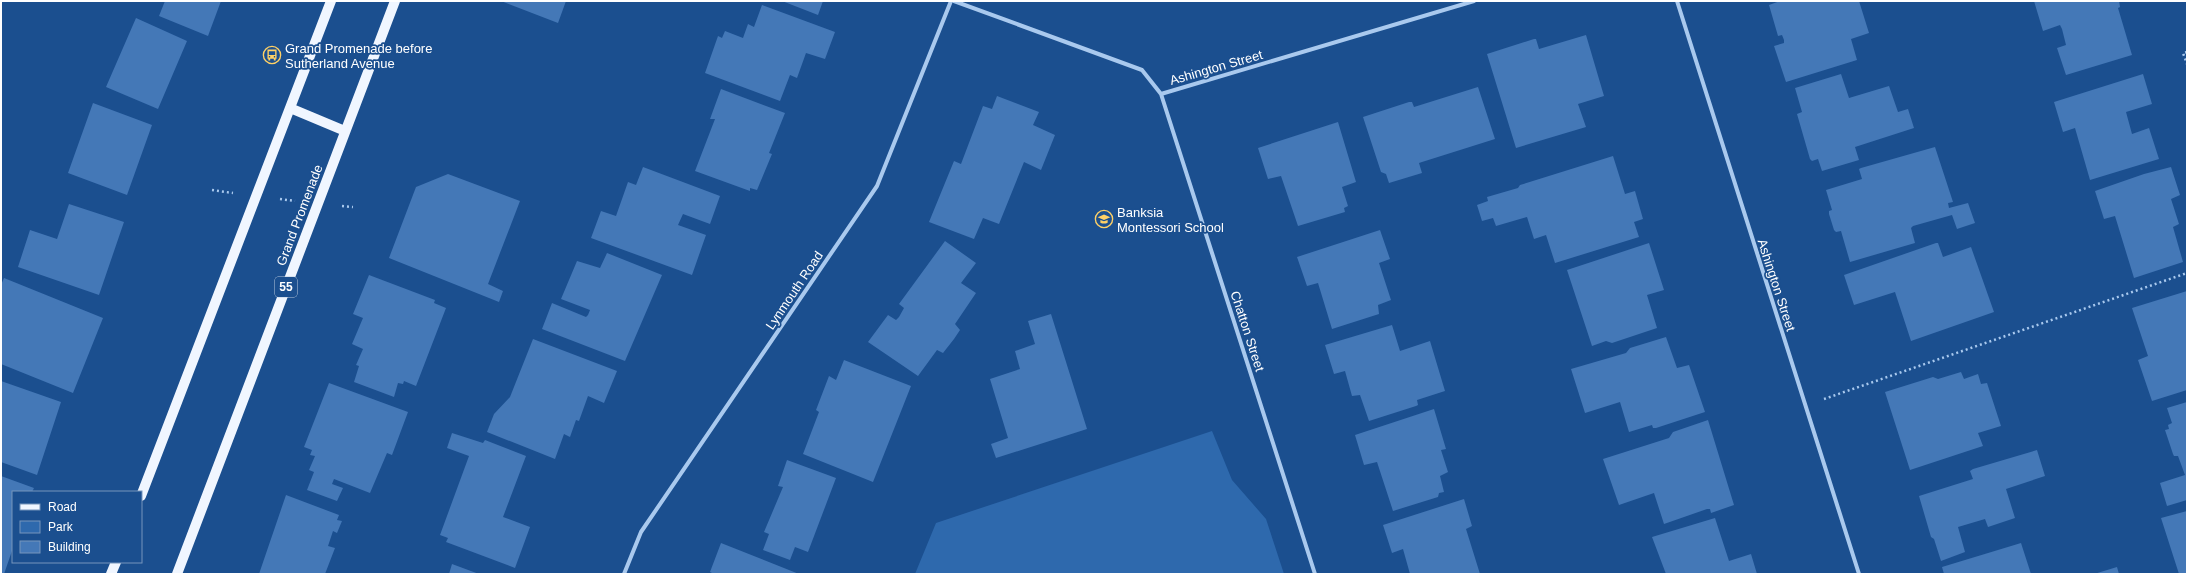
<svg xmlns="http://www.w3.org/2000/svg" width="2188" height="575" viewBox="0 0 2188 575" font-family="Arial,sans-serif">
	<rect width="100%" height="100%" fill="#1b4f8f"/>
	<path fill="#2e69ad" d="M1212 431 1232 480 1266 519 1284 574H915L936 523Z"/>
	<path fill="#4478b7" d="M165 1H221L208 36 159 16Z
		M501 1H566L558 23Z
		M782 1H823L818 15Z
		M1780 1H1859L1869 33 1851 39 1857 60 1786 82 1774 46 1784 43V40L1782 35 1778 36 1769 5Z
		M2034 1H2119L2120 7 2118 8 2132 55 2066 75 2057 48 2066 45 2062 29 2060 25 2043 31Z
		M762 5 835 32 825 59 806 53 797 78 790 75 780 101 705 73 718 36 722 38 725 31 743 38 748 24 754 27Z
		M136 18 187 41 158 109 106 87Z
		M1586 35 1604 96 1578 104 1586 127 1516 148 1487 54 1534 39H1536L1539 49Z
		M1841 74 1849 98 1889 86 1898 112 1908 109 1914 128 1855 147 1859 160 1822 171 1818 159 1812 161 1810 159 1797 114 1802 112 1795 88Z
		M2143 74 2152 104 2126 112 2132 134 2149 128 2159 159 2090 180 2075 128 2063 132 2054 102Z
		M1478 87 1495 139 1422 162 1419 163 1422 173 1389 183 1386 174 1381 172 1363 117 1409 102H1412L1414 107Z
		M721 89 785 113 769 153 772 154 757 190 750 188V191L695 171 715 119H710Z
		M997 96 1039 112 1033 125 1055 135 1041 170 1024 162 999 224 983 218 974 239 929 222 954 161 961 164 983 106 992 109Z
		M93 103 152 125 127 195 68 173Z
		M1338 122 1356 182 1342 187 1348 206 1344 208 1345 212 1298 226 1281 176 1268 179 1258 148Z
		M1935 147 1953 202 1948 203 1949 208 1968 203 1975 223 1957 229 1952 215 1913 226 1911 228 1915 243 1850 262 1841 231 1836 232 1834 230 1829 214V211L1832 210 1826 190 1862 179 1859 169 1861 168Z
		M1613 156 1625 194 1635 191 1643 219 1634 222 1639 237 1555 263 1546 235 1534 239 1527 217 1496 226 1493 218 1482 221 1477 205 1488 201 1487 197 1518 188 1520 185Z
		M643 167 720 196 710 224 683 214 678 225 706 235 692 275 591 238 601 211 616 216 628 182 636 185Z
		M2171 167 2180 195 2171 199 2179 224 2173 227 2183 262 2134 278 2115 216 2104 219 2095 191 2144 174Z
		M448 174 520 201 488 284 503 291 499 302 389 258 416 187Z
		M69 204 124 222 99 295 18 267 30 230 57 239Z
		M1380 230 1390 259 1379 263 1391 300 1378 305 1379 314 1332 329 1318 283 1307 286 1297 257Z
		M945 241 976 263 961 283 976 293 955 324 960 330 954 339 943 353 937 350 918 376 868 342 888 315 896 320 899 317 904 308 899 304Z
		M1649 243 1664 290 1647 295 1657 328 1612 343 1606 341 1592 346 1567 270Z
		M1936 243H1938L1943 257 1971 247 1994 312 1911 341 1895 292 1854 305 1844 275Z
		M607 253 662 275 625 361 542 329 552 303 586 317 588 315 590 310 561 299 577 261 600 268Z
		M369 275 435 300 434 303 446 308 416 386 404 381 403 384 398 383 394 397 354 382 359 366 356 365 363 349 352 344 363 318 353 314Z
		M4 278 103 318 73 393 1 364V285Z
		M2187 291V390L2152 401 2138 360 2148 356 2132 308Z
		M1051 314 1087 429 996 458 991 444 1008 438 990 379 1020 369 1015 351 1035 344 1028 321Z
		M1392 325 1400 351 1430 341 1445 391 1417 400 1418 405 1416 406 1369 421 1360 395 1352 396 1345 371 1334 374 1325 345Z
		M1666 337 1677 368 1689 365 1705 412 1656 428H1653L1652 425 1629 432 1620 402 1585 413 1571 369 1626 353 1630 348Z
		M533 339 617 371 604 403 588 396 579 421 576 420 570 437 564 434 555 459 487 432 494 414 510 397Z
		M844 360 911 386 873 482 803 454 819 412 816 410 829 376 836 380Z
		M1961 372 1964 379 1978 374 1981 384 1987 383 2001 426 1978 433 1983 446 1910 470 1885 392 1933 377 1938 379Z
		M1 381 61 402 37 475 1 462Z
		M329 383 408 412 392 455 387 453 370 493 334 479 332 484 343 488 337 501 307 490 314 472 309 470 315 456 310 455 312 450 304 447Z
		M2187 402V500L2167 506 2160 483 2185 475 2178 456H2174L2173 454 2165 430 2169 429 2168 425 2172 423 2167 408Z
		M1434 409 1446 449 1441 450 1448 472 1440 476 1444 492 1439 493 1438 497 1393 511 1377 462 1364 465 1355 435Z
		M1708 420 1734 505 1711 513 1710 509H1707L1664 524 1654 493 1619 505 1603 459 1669 438 1673 432Z
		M452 433 483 443 485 440 526 456 503 517 530 527 515 568 446 542 448 538 440 535 469 456 447 448Z
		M2037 450 2045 476 2006 489 2015 518 1988 527 1985 519 1958 527 1965 552 1941 561 1934 539 1931 537 1919 496 1973 479 1970 471 1973 469Z
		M787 460 836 478 808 552 795 547 790 560 763 550 769 534 764 532 783 487 778 486Z
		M1 476 34 488 32 492H13V548L4 574H1Z
		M286 495 339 515 337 520 342 521 337 533 333 531 328 546 335 548 325 574H259Z
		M1464 499 1472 526 1466 529 1480 574H1410L1403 549 1392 553 1383 525Z
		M2187 511V574H2179L2161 518Z
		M1715 518 1729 561 1751 554 1757 574H1666L1652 537Z
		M721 543 799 574H714L710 572Z
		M2021 543 2031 574H1944L1942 567Z
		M452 564 479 574H449Z
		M2117 567 2119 574H2094Z"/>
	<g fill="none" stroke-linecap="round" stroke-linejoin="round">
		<path stroke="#a9c9ee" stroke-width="2.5" stroke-dasharray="2 3" stroke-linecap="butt" d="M2187 52 2183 53 2187 64
			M212 190 233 193
			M280 199 295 201
			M342 206 353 207
			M1824 399 2187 273"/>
		<path stroke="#a9c9ee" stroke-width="4" d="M954 1 1142 70 1161 94 1474 1
			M1677 1 1859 574
			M1161 94 1315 574
			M624 574 641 532 877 186 951 1"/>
		<path stroke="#f0f6ff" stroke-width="10" d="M290 108 345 131
			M141 496 331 1
			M111 574 116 562
			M177 574 395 1"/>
	</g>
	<defs>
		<symbol id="bus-ring" viewBox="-11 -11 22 22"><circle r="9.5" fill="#1b4f8f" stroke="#ffd166" stroke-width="1.5"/><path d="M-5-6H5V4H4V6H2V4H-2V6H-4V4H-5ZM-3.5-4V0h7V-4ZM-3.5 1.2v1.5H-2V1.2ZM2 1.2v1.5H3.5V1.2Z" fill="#ffd166"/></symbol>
		<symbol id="school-ring" viewBox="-11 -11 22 22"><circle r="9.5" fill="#1b4f8f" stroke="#ffd166" stroke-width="1.5"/><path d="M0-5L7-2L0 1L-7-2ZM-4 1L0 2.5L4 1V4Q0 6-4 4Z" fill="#ffd166"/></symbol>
	</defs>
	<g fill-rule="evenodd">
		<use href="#bus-ring" x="262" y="45" width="20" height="20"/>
		<use href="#school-ring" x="1094" y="209" width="20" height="20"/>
	</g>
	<g text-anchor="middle" stroke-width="3.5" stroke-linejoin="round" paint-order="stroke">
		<rect fill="#1b4f8f" stroke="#bbcadd" stroke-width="1" x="275" y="277" width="22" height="20" rx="3"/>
		<g font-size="12" font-weight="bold" fill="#fff">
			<text x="286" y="291">55</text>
		</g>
		<g font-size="13" fill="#fff" stroke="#1b4f8f" text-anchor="start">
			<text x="285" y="53">Grand Promenade before<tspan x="285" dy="15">Sutherland Avenue</tspan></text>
			<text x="1117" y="217">Banksia<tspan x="1117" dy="15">Montessori School</tspan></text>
		</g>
		<g font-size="13" fill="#fff" stroke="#1b4f8f">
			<text transform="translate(1216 67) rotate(-16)" y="5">Ashington Street</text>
			<text transform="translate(299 215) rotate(-69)" y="5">Grand Promenade</text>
			<text transform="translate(1777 285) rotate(72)" y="5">Ashington Street</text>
			<text transform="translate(794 290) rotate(-56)" y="5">Lynmouth Road</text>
			<text transform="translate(1248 331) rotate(72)" y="5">Chatton Street</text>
		</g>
	</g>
	<rect width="2188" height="575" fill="none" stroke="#ffffff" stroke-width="4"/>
	<rect x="12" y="491" width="130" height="72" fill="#1b4f8f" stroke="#7695bc"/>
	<rect x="20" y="504" width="20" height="6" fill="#f0f6ff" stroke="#7695bc"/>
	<text x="48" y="511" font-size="12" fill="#ffffff">Road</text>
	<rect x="20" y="521" width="20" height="12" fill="#2e69ad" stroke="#7695bc"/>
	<text x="48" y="531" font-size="12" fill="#ffffff">Park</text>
	<rect x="20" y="541" width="20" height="12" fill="#4478b7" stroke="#7695bc"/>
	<text x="48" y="551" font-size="12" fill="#ffffff">Building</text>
</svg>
